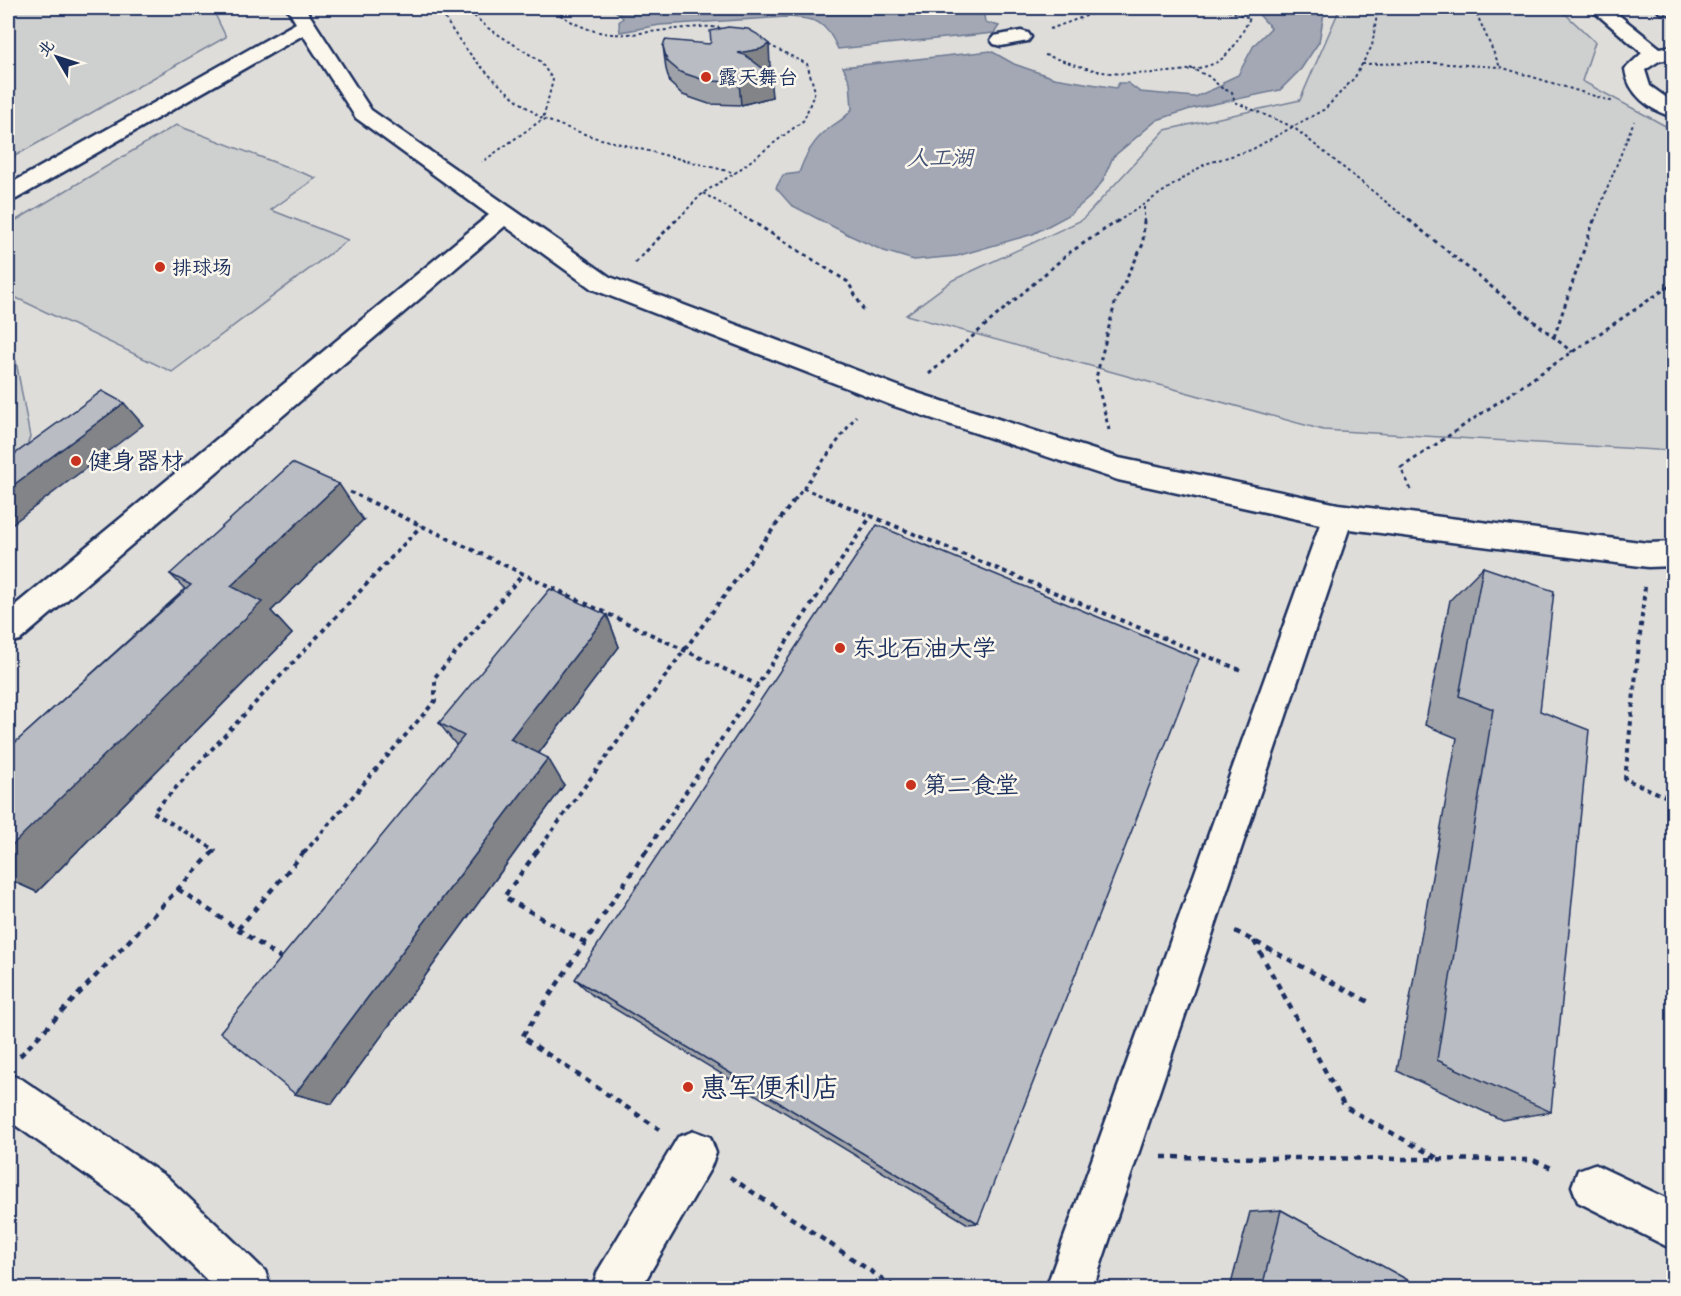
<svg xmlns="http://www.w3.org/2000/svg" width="1681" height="1296" viewBox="0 0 1681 1296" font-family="'Indie Flower','LXGW WenKai TC',sans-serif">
	<rect width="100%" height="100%" fill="#eeebe4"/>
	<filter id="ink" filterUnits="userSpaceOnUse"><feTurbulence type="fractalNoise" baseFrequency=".0167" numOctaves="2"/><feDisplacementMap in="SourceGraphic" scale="12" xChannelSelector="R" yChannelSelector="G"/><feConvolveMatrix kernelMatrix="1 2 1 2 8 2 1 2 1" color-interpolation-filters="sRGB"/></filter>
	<g filter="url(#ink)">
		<path fill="#deddda" d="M8 8H1673V1288H8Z"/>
		<path fill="#cecfcf" stroke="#747f96" stroke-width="1.5" d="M8 8H212L226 37 8 160Z
			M1340 8H1559L1595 42 1582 81 1673 130V451L1323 430 906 315 953 280 1082 220 1165 130 1300 100Z
			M176 125 316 178 271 210 348 240 172 372 8 294V225Z
			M8 356 16 361 30 437 15 480 8 488Z"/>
		<path fill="#a3a8b4" stroke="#6d7892" stroke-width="1.5" d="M612 8H1020L984 15 985 22 999 26 994 33 838 49C826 21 816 18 786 17L660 25 620 32 619 22 623 18Z
			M1253 8H1325L1319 42 1301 69 1280 90 1190 109 1157 120 1113 157 1102 182 1090 197 1069 215 1033 234 957 256 914 260 884 251 851 236 791 205 776 188 783 175 799 173C805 155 813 141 827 130 836 122 845 120 852 109L850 82 843 67 991 51 1014 64 1054 78 1116 88 1119 83H1128L1140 92 1195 97 1223 85V82L1238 75 1254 45 1271 28Z"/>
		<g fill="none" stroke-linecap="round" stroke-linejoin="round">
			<defs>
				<path id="minor" d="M287 8H305L371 110 610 277 911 391 1119 458 1338 504 1648 543 1674 542V566L1648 567 1349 529 1093 1288H1046L1320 524 1118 480 891 405 592 289 505 226 20 640 8 643V611L489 215 356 118 303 35 16 199 8 201V185L296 23Z
					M1590 8H1610L1660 48 1674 46V58L1659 61 1645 70 1650 86 1674 103V117C1650 111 1628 94 1625 69L1642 53Z
					M1657 8H1674V15L1659 12Z
					M1021 31 1028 33 1031 37 1028 41 1001 46 994 44 991 40 994 36Z
					M8 1074 23 1080 168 1178 265 1271 271 1288H215L136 1210 8 1120Z
					M694 1131 710 1137 716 1153 710 1169 641 1288H592L598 1271 678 1137Z
					M1594 1164 1674 1202V1250L1578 1202 1572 1186 1578 1170Z"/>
			</defs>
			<use href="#minor" stroke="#1b2f5e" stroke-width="5"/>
			<path stroke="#1b2f5e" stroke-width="2" stroke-dasharray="3 3" stroke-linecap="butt" d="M439 8C465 55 499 89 543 119L482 162
				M465 8 488 28 540 61 553 80 543 119 593 137 735 173
				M550 8C604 46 625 33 686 28 700 27 713 25 727 30
				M1474 8 1500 67
				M1050 29 1108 8
				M1045 55C1064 61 1083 68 1103 72 1125 76 1198 73 1217 62 1234 52 1241 34 1250 18L1220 8
				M1362 64 1433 63 1500 67 1614 102
				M1190 68 1208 76 1223 89 1232 92 1235 102 1293 127 1411 222
				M703 193 752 222
				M675 222 703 193 735 173 804 120 815 91 807 64 765 43
				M1117 222 1205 164 1251 150 1325 109 1355 77 1372 46 1378 8
				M1144 222V205
				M1594 222 1634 121"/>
			<path stroke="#1b2f5e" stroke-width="3" stroke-dasharray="4 4" stroke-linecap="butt" d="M750 220 848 282 864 311
				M1409 220 1572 352
				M635 263 676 220
				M1554 337 1594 220
				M929 374 1069 253 1119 220
				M1109 430 1096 378 1115 303 1143 244 1144 220
				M803 488 834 501
				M1411 490 1401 468 1674 283
				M350 492 369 501
				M794 501 856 416"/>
			<path stroke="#1b2f5e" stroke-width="4" stroke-dasharray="4.5 4.5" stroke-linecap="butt" d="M365 499 758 685
				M830 499 871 516
				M1645 587 1625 779 1674 800
				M212 853 215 850 153 812 421 526
				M304 853 435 701V677L523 574
				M536 853 795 499
				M645 853 871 516 1243 671"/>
			<path stroke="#1b2f5e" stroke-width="4.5" stroke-dasharray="6 6" stroke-linecap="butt" d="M537 851 504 897 586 943
				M646 851 522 1037 659 1129
				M178 889 285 961
				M238 929 305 851
				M1235 931 1369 1002
				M1254 941 1345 1107 1439 1159
				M20 1056 214 851
				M1162 1157 1533 1160 1554 1169
				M730 1177 896 1288"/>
			<use href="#minor" fill="#fbf7ec" fill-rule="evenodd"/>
		</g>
		<path fill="#9fa2a8" stroke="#1b2f5e" stroke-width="1.5" d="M663 46 770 66 765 70 772 97 741 105 709 104 683 95 670 83 666 69Z
			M363 520 271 611 292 634 37 892 8 879V749L185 589 170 574Z
			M1483 567 1551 1112 1502 1120 1397 1071 1457 738 1425 725 1450 600Z
			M607 615 619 647 539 753 564 785 332 1104 295 1094 457 746 439 723Z
			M575 979 978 1223 968 1224 592 995Z
			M1281 1210 1422 1288H1230L1250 1212Z"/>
		<path fill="#828488" stroke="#1b2f5e" stroke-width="1.5" d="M769 44 770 66 763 72 738 53Z
			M770 74 772 97 741 105 739 82Z
			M124 403 143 425 8 527V489Z
			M339 484 363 520 271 611 292 634 37 892 8 879V849L231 586Z
			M607 615 619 647 529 766 510 739Z
			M548 758 564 785 332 1104 295 1094Z"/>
		<path fill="#b9bcc3" stroke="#1b2f5e" stroke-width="1.5" d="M728 27 748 29 757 34 769 44 761 49 738 53 745 55 770 74 739 82 707 81 680 72 667 61 663 46 665 40 709 44 711 42 710 31Z
			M102 391 124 403 8 489V459Z
			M292 463 339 484 231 586 262 602 8 849V749L191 585 170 574Z
			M877 525 1199 659 978 1223 575 979Z
			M1483 567 1554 591 1540 711 1589 730 1551 1112 1437 1060 1493 709 1459 696Z
			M550 589 607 615 510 739 548 758 295 1094 220 1032 464 736 439 723Z
			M1281 1210 1422 1288H1262Z"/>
	</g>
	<g fill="#c8321e" stroke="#fbf7ec" stroke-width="2">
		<circle cx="706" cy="77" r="6"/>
		<circle cx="160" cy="267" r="6"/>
		<circle cx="76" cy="461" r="6"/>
		<circle cx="840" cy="648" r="6"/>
		<circle cx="911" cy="785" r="6"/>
		<circle cx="688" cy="1087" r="6"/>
	</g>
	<g text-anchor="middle" stroke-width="5" stroke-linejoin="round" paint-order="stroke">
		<g font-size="20" fill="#1b2f5e" stroke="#fbf7ec" text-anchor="start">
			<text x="718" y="84">露天舞台</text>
			<text x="172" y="274">排球场</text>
		</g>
		<g font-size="22" font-style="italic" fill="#445378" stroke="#fbf7ec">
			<text x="940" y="165">人工湖</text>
		</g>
		<g font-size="24" fill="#1b2f5e" stroke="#fbf7ec" text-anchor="start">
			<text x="88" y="469">健身器材</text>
			<text x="852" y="656">东北石油大学</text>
			<text x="923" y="793">第二食堂</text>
		</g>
		<g font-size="28" fill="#1b2f5e" stroke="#fbf7ec" text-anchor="start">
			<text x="700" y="1097">惠军便利店</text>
		</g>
	</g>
	<rect width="1681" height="1296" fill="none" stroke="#fbf7ec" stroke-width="30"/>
	<rect x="15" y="15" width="1651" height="1266" fill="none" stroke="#1b2f5e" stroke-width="2" filter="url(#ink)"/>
	<g transform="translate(57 57) rotate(309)" stroke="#fbf7ec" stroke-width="4.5" paint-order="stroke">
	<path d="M0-4.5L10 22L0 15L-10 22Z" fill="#1b2f5e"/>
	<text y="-9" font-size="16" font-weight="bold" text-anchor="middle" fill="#1b2f5e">北</text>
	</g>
</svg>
